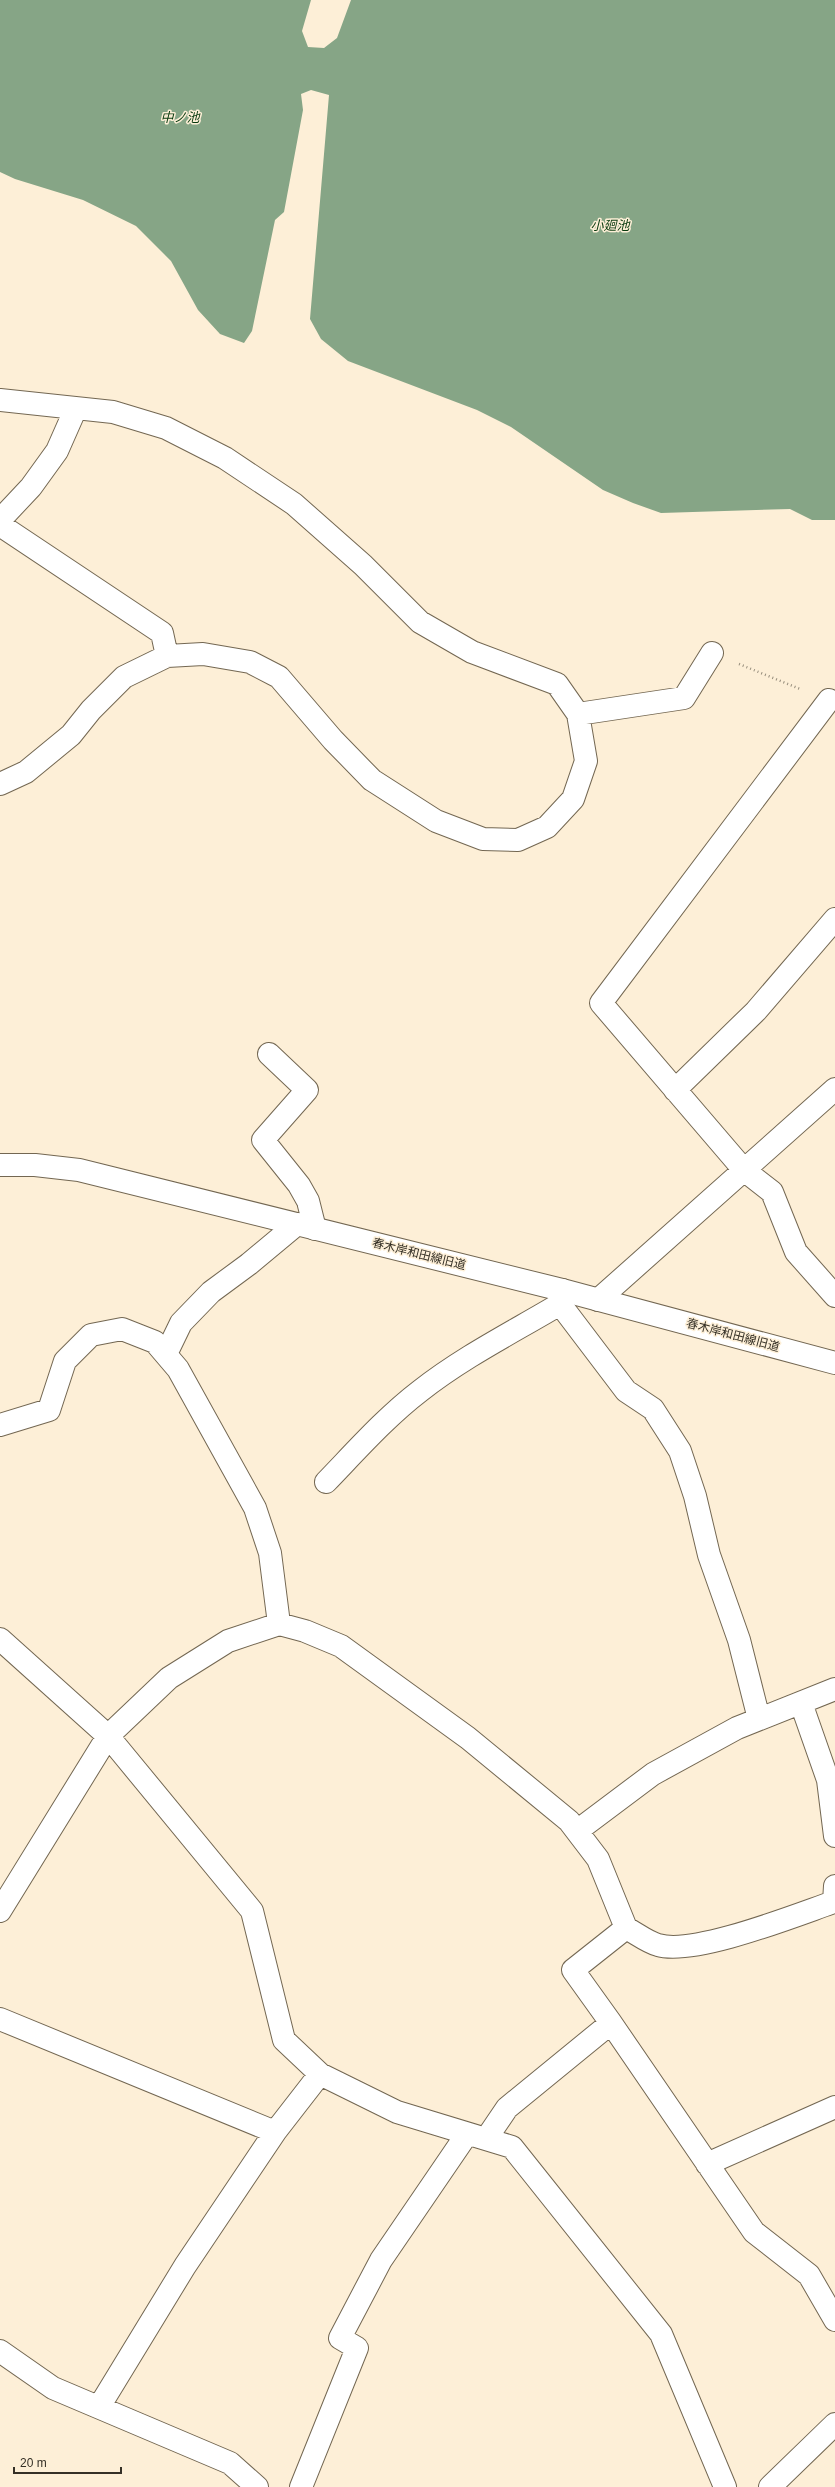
<svg xmlns="http://www.w3.org/2000/svg" width="835" height="2487" viewBox="0 0 835 2487" font-family="Arial,'Noto Sans JP',sans-serif">
	<rect width="100%" height="100%" fill="#fdefd7"/>
	<path fill="#86a586" d="M0 0H311L302 31 308 47 324 48 337 38 351 0H835V520H812L790 509 661 513 633 503 603 490 511 427 477 410 348 361 321 339 310 319 329 95 311 90 301 94 303 110 284 212 275 220 252 331 244 343 220 334 198 310 171 261 136 226 83 200 15 179 0 172Z"/>
	<g fill="none" stroke-linecap="round" stroke-linejoin="round">
		<defs>
			<path id="minor" d="M0 400 113 412 166 428 225 458 294 504 363 565 420 622 472 652 557 684 578 714 586 761 573 799 547 827 518 840 483 839 436 821 372 780 333 740 279 677 250 662 203 654 167 656 124 677 91 710 71 735 26 772 0 784
				M0 520 31 487 57 451 76 408
				M0 525 162 633 167 656
				M829 700 601 1003 744 1170 772 1192 796 1252 835 1296
				M578 714 684 698 712 653
				M269 1054 307 1090 263 1140 299 1185 308 1201 315 1229
				M675 1090 756 1011 835 919
				M562 1290 560 1304 626 1391 653 1409 680 1451 695 1496 709 1555 739 1640 759 1719
				M598 1300 835 1089
				M166 1354 181 1323 211 1292 249 1264 297 1224
				M0 1425 49 1410 65 1361 91 1335 122 1329 155 1342 178 1369 255 1508 270 1553 279 1624
				M326 1482C356 1451 386 1417 420 1391 463 1357 513 1332 560 1304
				M0 1639 108 1736 252 1911 284 2040 320 2074
				M801 1703 828 1780 835 1836
				M577 1831 653 1774 737 1728 835 1689
				M0 1911 108 1736 169 1678 228 1641 279 1624 305 1631 341 1646 468 1738 569 1821 598 1859 626 1928 573 1970 611 2023
				M626 1928C636 1933 647 1942 658 1945 694 1956 796 1915 834 1902L835 1886
				M0 2019 275 2132 320 2074 397 2112 512 2147 661 2334 725 2487
				M486 2139 507 2108 611 2023 754 2232 809 2275 835 2320
				M707 2164 835 2107
				M0 2351 53 2388 230 2463 257 2487
				M99 2407 185 2266 275 2132
				M301 2487 357 2348 340 2338 381 2260 467 2134
				M770 2487 835 2424"/>
			<path id="tertiary" d="M0 1165H35L79 1170 562 1290 835 1363"/>
		</defs>
		<use href="#minor" stroke="#736752" stroke-width="24"/>
		<use href="#tertiary" stroke="#736752" stroke-width="24"/>
		<path stroke="#968d7c" stroke-width="2.5" stroke-dasharray="1 3" stroke-linecap="butt" d="M739 664 800 689"/>
		<use href="#minor" stroke="#fff" stroke-width="22"/>
		<use href="#tertiary" stroke="#fff" stroke-width="22"/>
	</g>
	<g text-anchor="middle" stroke-width="3" stroke-linejoin="round" paint-order="stroke">
		<g font-size="12" fill="#353026" stroke="#fdefd7">
			<text transform="translate(419 1254) rotate(14)" y="4">春木岸和田線旧道</text>
			<text transform="translate(733 1335) rotate(15)" y="4">春木岸和田線旧道</text>
		</g>
		<g font-size="13" font-style="italic" fill="#06380c" stroke="#fdefd7">
			<text x="180" y="122">中ノ池</text>
			<text x="610" y="230">小廻池</text>
		</g>
	</g>
	<path d="M14 2467v6h107v-6" fill="none" stroke="#353026" stroke-width="2"/>
	<text x="20" y="2467" font-size="12" fill="#353026" stroke="#fdefd7" stroke-width="3" paint-order="stroke">20 m</text>
</svg>
